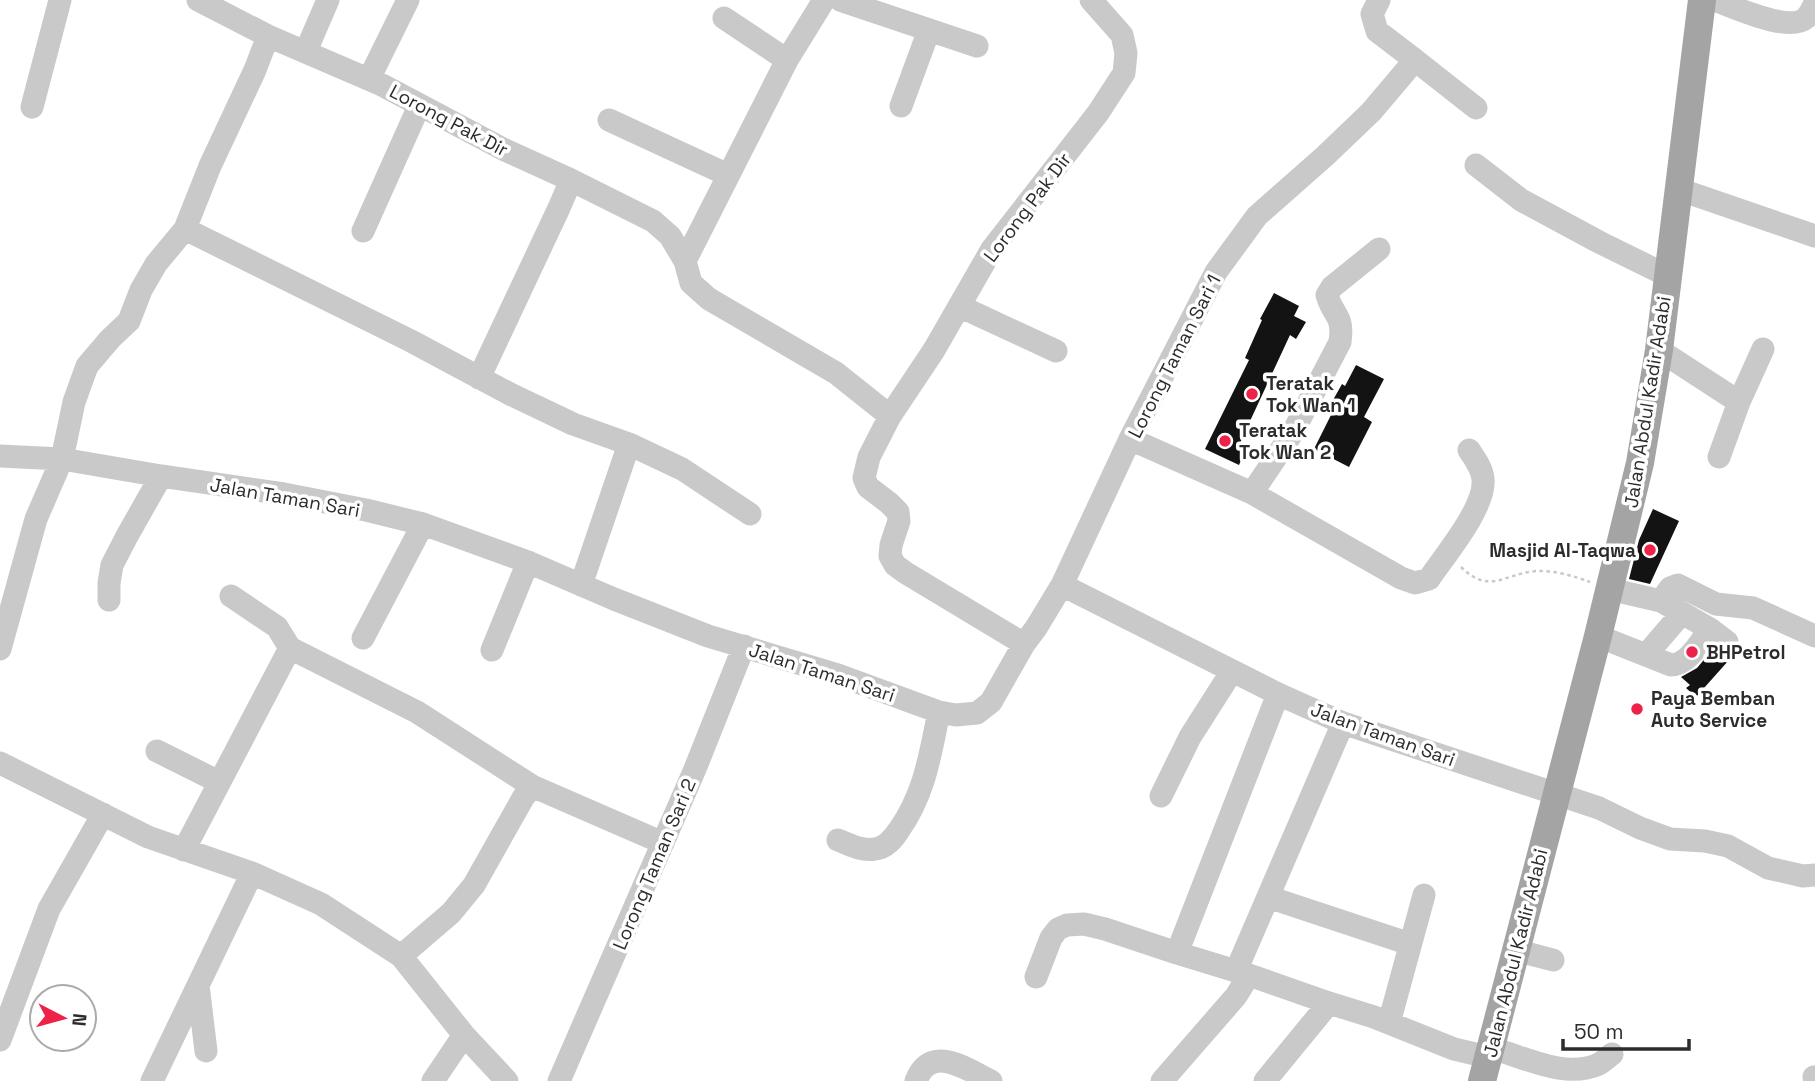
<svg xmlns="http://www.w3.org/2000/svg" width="1815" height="1081" viewBox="0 0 1815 1081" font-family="'Space Grotesk',sans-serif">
	<rect width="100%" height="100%" fill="#fff"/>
	<path fill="#131313" d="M1274 293 1299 306 1294 316 1306 322 1296 339 1290 335 1244 434 1238 448 1245 451 1239 465 1205 449 1249 360 1245 358 1262 320 1260 319Z
		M1356 365 1384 379 1364 417 1372 422 1349 467 1314 449 1333 411 1328 409 1342 384 1345 386Z
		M1653 509 1679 521 1650 584 1629 579 1639 540Z
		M1713 649 1729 660 1696 697 1686 688 1690 685 1681 677 1697 668Z"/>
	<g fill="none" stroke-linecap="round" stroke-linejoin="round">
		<path stroke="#c9c9c9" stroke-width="2.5" stroke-dasharray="3.5 3.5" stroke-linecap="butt" d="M1461 567C1490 595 1503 574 1536 571 1553 570 1574 576 1590 582"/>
		<path stroke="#c9c9c9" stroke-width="23" d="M198 0 268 36 382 85 505 150 571 180 653 221 670 236 685 261 691 283 709 299 836 373 890 416
			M840 0 977 46
			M1714 0C1734 7 1789 33 1806 18 1810 14 1813 7 1815 3
			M724 18 787 60
			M306 51 328 0
			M1415 60 1476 108
			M369 79 408 0
			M901 106 929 30
			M32 107 60 0
			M609 120 728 175
			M1476 165 1521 200 1599 242 1668 276
			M1678 189 1815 236
			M185 229 411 341 512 395 573 424 629 444 682 469 750 514
			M363 231 419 106
			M685 261 787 60 824 0
			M959 306 1056 351
			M1659 350 1739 402 1763 349
			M479 378 559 208 571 180
			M1130 439 1252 493 1401 578 1415 583 1429 579C1445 555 1486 507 1483 479 1482 468 1475 459 1469 450
			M0 456 62 459 161 476 284 494 366 510 423 524 528 562 614 599 708 636 838 675 939 712 956 715 977 713 991 702 1024 644 1036 628 1062 585 1130 439 1216 272 1257 216 1325 156 1371 112 1415 60 1377 31 1372 14 1379 0
			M1719 457 1739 402
			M1252 493 1293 432 1340 342C1344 314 1333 317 1327 295L1332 287 1379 249
			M581 585 629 444
			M1062 585 1278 694 1343 723 1599 808 1640 828 1670 839 1705 841 1728 846 1768 868 1803 876 1815 875
			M1609 589 1661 601 1670 588 1678 585 1716 604 1753 608 1815 636
			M231 596 277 627 290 648 417 712 532 786 663 843
			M109 600V583L112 565 127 536 161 476
			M1661 601 1710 629 1727 642
			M1598 636 1671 665C1688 665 1700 642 1710 629
			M363 638 423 524
			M1024 644 906 573 895 565 890 556 891 545 899 521 898 512 889 503 868 487 864 478 869 457 890 416 934 350 992 249 1098 113 1124 73 1126 53 1122 35 1091 0
			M0 649 36 519 62 459 74 402 87 366 110 339 129 321 141 290 156 264 185 229 210 166 255 70 268 36
			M492 650 528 562
			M1646 655 1682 613
			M157 751 219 782
			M0 763 148 837 252 873 321 904 401 956 464 1035 507 1081
			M1161 796 1190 737 1232 671
			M838 840C850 845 861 851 875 849 886 848 893 839 899 830 925 793 930 755 939 712
			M184 850 290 648
			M1268 897 1410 944
			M1515 950 1553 960
			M1177 953 1278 694
			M401 956 451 913 474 885 523 798 532 786
			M1236 971 1343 723
			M1036 977 1051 938 1058 929 1067 925 1084 924 1105 929 1177 953 1249 975 1329 1003 1374 1017 1454 1049 1488 1057
			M198 985 206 1051
			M1389 1023 1424 895
			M0 1040 49 909 103 814
			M1490 1048C1524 1056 1564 1080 1599 1064 1604 1061 1608 1057 1612 1054
			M1814 1077 1815 1078
			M152 1081 252 873
			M433 1081 464 1035
			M559 1081 695 769 744 646
			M916 1081C931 1043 966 1069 991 1081
			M1162 1081 1236 996 1249 975
			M1265 1081 1329 1003"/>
		<path stroke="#a4a4a4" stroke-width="28" d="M1482 1081 1598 636 1640 463 1659 350 1702 0"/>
	</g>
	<g fill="#ee2248" stroke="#fff" stroke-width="2.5">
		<circle cx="1252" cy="394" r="7"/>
		<circle cx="1225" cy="441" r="7"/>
		<circle cx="1650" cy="550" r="7"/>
		<circle cx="1692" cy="652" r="7"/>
		<circle cx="1637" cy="709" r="7"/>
	</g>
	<g text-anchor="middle" stroke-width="7" stroke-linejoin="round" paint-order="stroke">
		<g font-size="19" fill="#2c2c2c" stroke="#fff">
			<text transform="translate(449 120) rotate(28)" y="7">Lorong Pak Dir</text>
			<text transform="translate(1027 207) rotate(-53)" y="7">Lorong Pak Dir</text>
			<text transform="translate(1174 356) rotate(-63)" y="7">Lorong Taman Sari 1</text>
			<text transform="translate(1647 402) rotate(-81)" y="7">Jalan Abdul Kadir Adabi</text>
			<text transform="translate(285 497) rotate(10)" y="7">Jalan Taman Sari</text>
			<text transform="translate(822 672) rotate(18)" y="7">Jalan Taman Sari</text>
			<text transform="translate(1383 734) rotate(20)" y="7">Jalan Taman Sari</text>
			<text transform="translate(654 864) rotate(-67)" y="7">Lorong Taman Sari 2</text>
			<text transform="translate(1515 953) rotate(-76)" y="7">Jalan Abdul Kadir Adabi</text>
		</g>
		<g font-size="19" font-weight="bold" fill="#2c2c2c" stroke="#fff" text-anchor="start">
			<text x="1266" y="390">Teratak<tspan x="1266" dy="22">Tok Wan 1</tspan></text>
			<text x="1239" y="437">Teratak<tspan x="1239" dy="22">Tok Wan 2</tspan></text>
			<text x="1636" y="557" text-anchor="end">Masjid Al-Taqwa</text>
			<text x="1706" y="659">BHPetrol</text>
			<text x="1651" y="705">Paya Bemban<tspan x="1651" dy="22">Auto Service</tspan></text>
		</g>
	</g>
	<g transform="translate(63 1018) rotate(96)"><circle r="33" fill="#ffffff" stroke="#ababab" stroke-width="2"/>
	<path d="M0-5L12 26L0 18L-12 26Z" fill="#ee2248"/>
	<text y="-10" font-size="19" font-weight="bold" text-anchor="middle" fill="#2c2c2c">N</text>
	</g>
	<path d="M1563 1039v10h126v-10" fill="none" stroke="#2c2c2c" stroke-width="3.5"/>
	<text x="1574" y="1039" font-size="21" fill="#2c2c2c" stroke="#ffffff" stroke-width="5" paint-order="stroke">50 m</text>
</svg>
